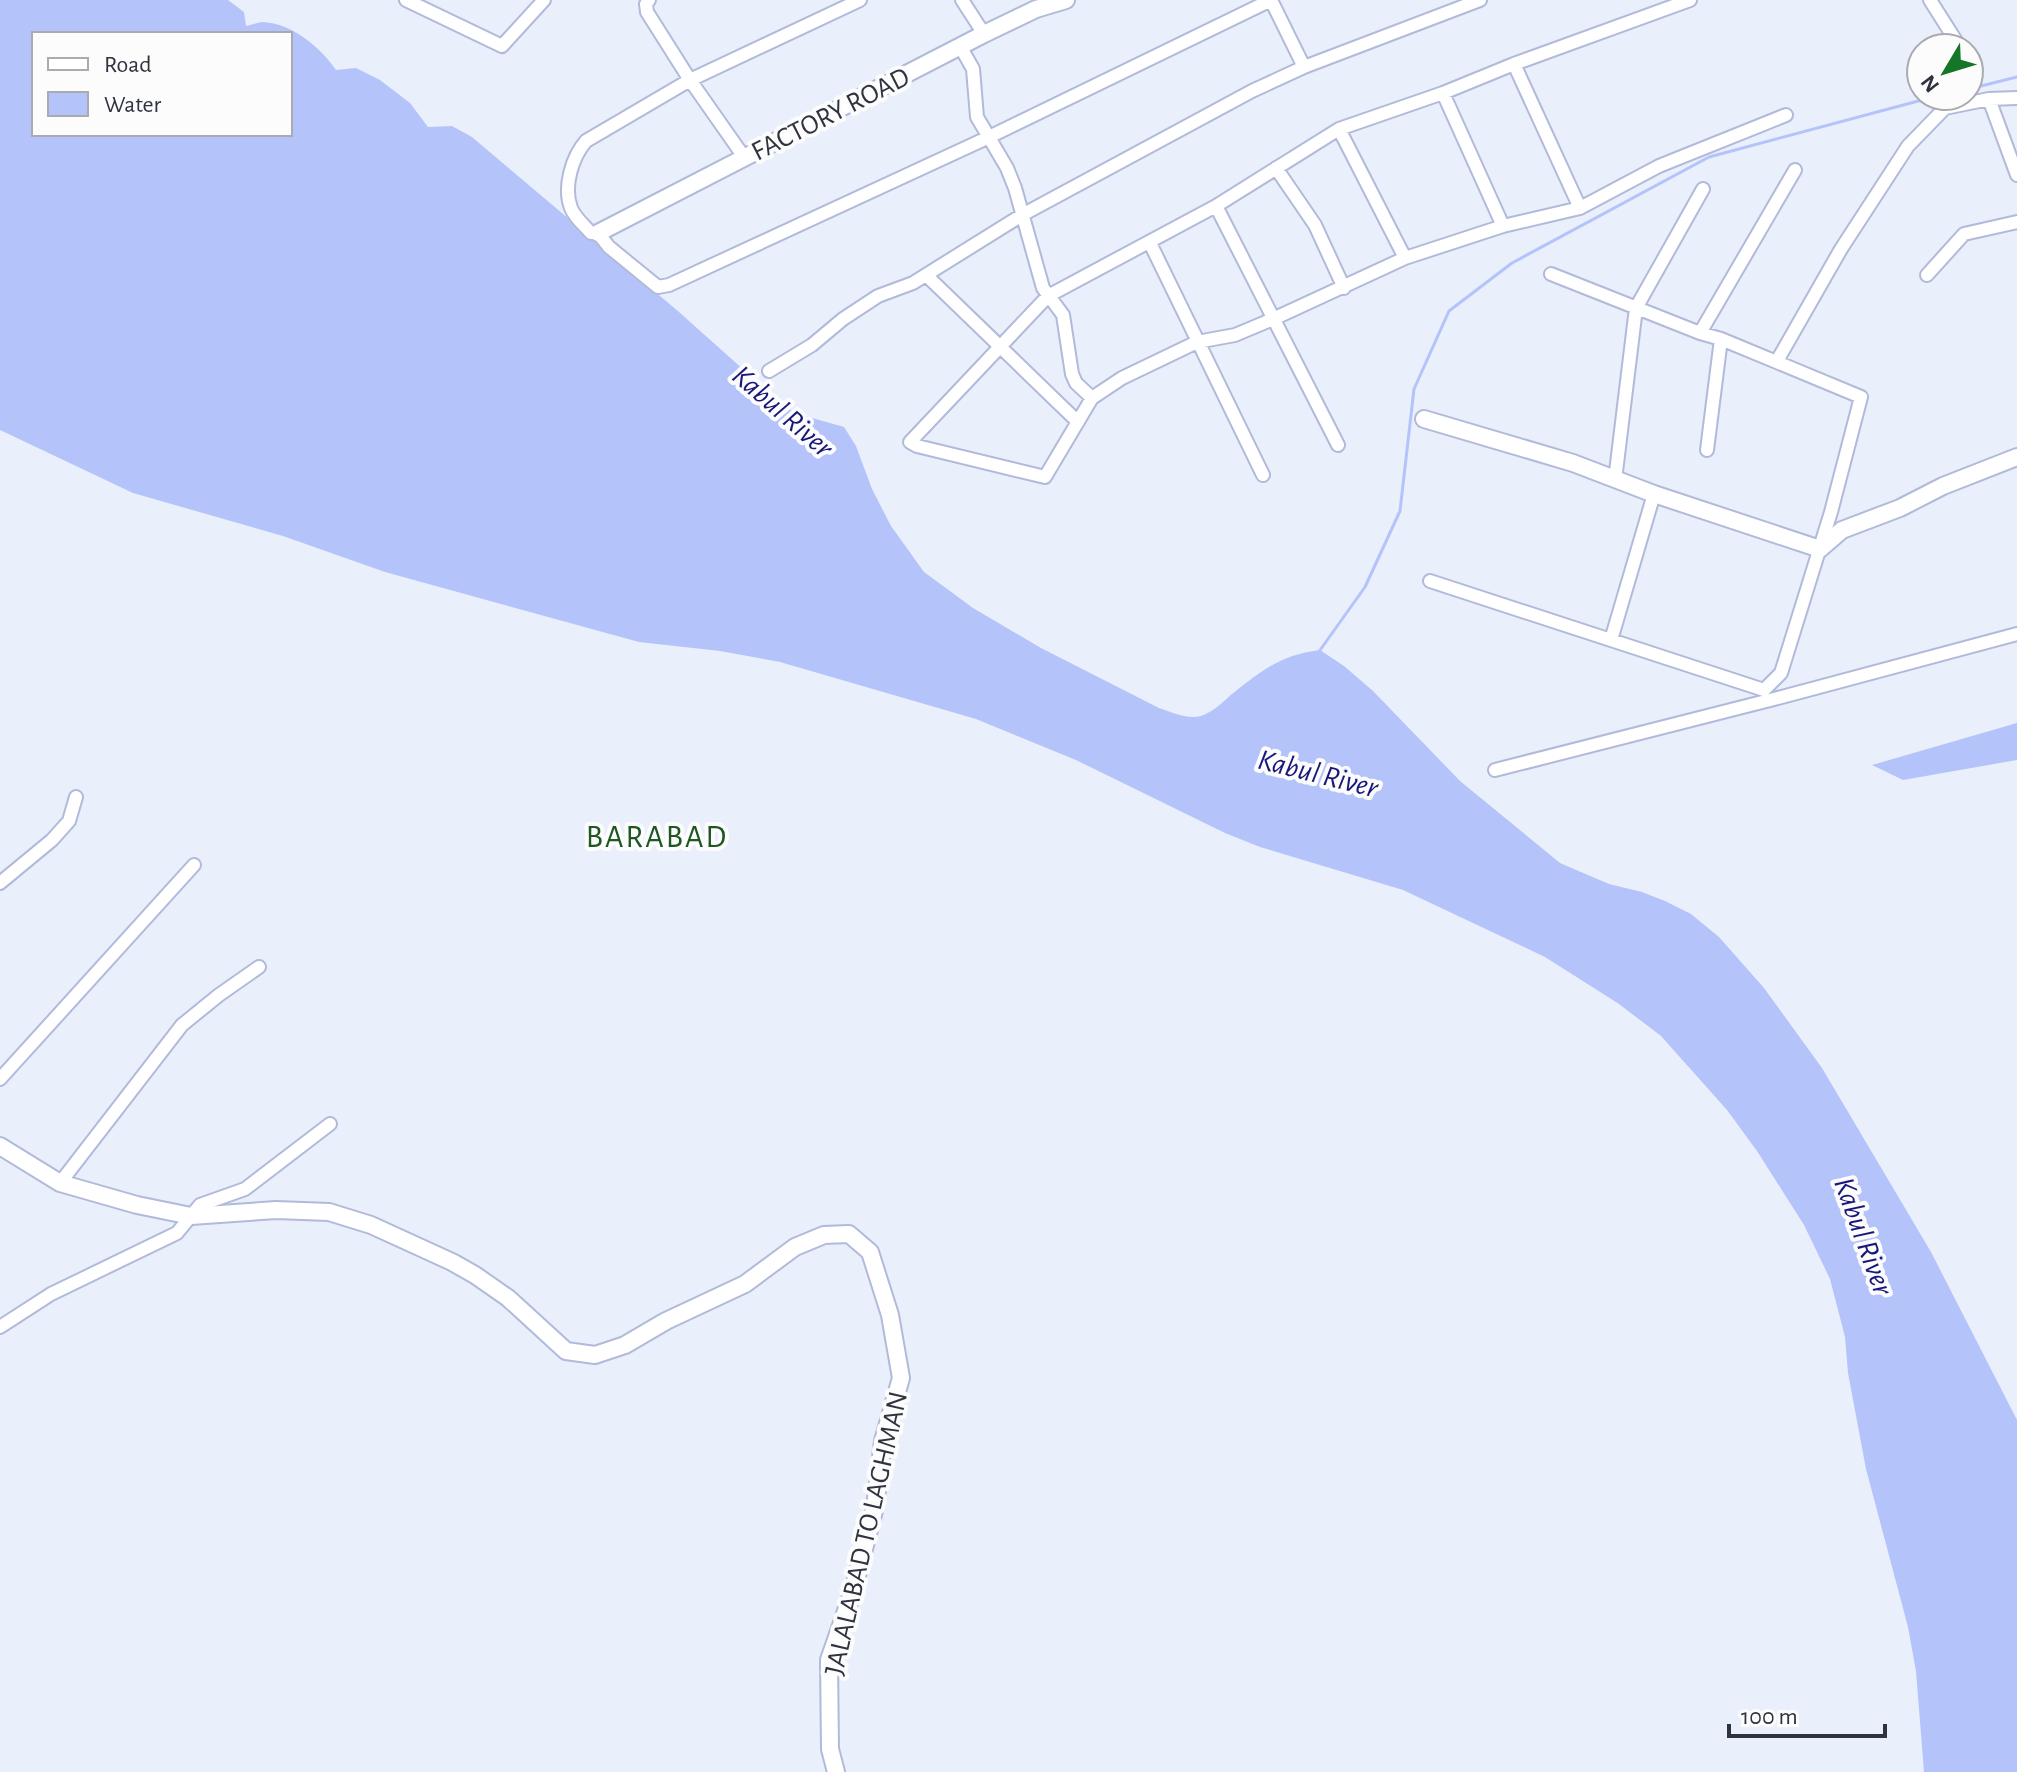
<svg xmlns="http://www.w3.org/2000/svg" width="2017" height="1772" viewBox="0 0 2017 1772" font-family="'Alegreya Sans',sans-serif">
	<rect width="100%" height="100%" fill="#eaeffc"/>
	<path fill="#b4c4fa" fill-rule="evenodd" d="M0 0H228L244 12 246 26C252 25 258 22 264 22 293 24 321 48 336 70L356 68 380 80 410 103 428 127 452 126 472 137 679 312 783 405 798 414 844 427 856 446 872 489 891 526 924 572 973 608 1041 648 1159 708C1171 712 1188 720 1201 716 1213 712 1223 702 1232 694 1262 670 1281 655 1320 650L1344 666 1373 691 1460 781 1560 863 1609 884 1642 892 1665 901 1691 914 1719 937 1764 988 1822 1068 1931 1252 2017 1420V1772H1924L1916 1671 1908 1627 1866 1469 1848 1373 1845 1337 1830 1279 1804 1225 1757 1151 1727 1110 1661 1036 1619 1004 1545 957 1403 890 1260 847 1225 833 1076 760 976 719 780 662 720 651 639 642 385 572 283 536 133 493 0 430ZM34 34H290V134H34Z
		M2017 723V760L1903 780 1872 765Z"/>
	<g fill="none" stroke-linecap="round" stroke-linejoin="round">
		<path stroke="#b4c4fa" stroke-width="3" d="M1969 89 2017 77
			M1318 653 1365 587 1400 511 1414 389 1449 311 1512 263 1709 157 1937 96"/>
		<defs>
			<path id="street" d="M406 0 502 46 544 0
				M649 0 646 4 647 12 690 80 744 157
				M860 0 690 80 586 141C572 157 563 187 571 208 575 218 584 225 591 233H598L609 247 658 287 669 285 987 138 1271 0
				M962 0 984 34
				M1271 0 1304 67
				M1690 0 1514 64 1443 93 1339 129 1216 206 1048 296 910 442 917 446 1045 477 1092 398 1122 378 1197 342 1235 335 1273 319 1405 258 1503 226 1580 208 1659 166 1786 115
				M1930 0 1956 41
				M960 46 973 69 977 117 1007 168 1015 188 1043 288 1063 315 1072 374 1076 383 1092 398
				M1514 64 1580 208
				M1443 93 1503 226
				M1989 99 2017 175
				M1339 129 1405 258
				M1276 168 1315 225 1344 288
				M1216 206 1338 445
				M1150 243 1263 475
				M926 275 1078 422
				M1927 275 1964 234 2017 222
				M1700 333 1795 170
				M1777 361 1841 249 1908 146 1945 108 1989 99 2017 98
				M769 371 812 345 843 319 878 296 913 283 1022 215 1252 91 1304 67 1480 0
				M1707 450 1721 339
				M1615 480 1636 308 1703 189
				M1430 581 1764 690 1781 673 1831 512 1861 397 1721 339 1700 333 1551 274
				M1611 640 1654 494
				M1495 770 1774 699 2017 634
				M0 883 52 840 69 821 76 797
				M0 1079 194 865
				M60 1183 182 1025 219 995 259 967
				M0 1327 51 1294 177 1233 200 1205 245 1189 330 1124"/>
			<path id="secondary" d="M598 233 984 34 1036 9 1066 0
				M1424 419 1573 463 1654 494 1820 549 1842 530 1900 508 1943 486 2017 457
				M0 1146 60 1183 137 1205 191 1216 276 1210 329 1212 371 1225 452 1262 475 1275 508 1298 566 1351 595 1355 625 1345 666 1321 745 1284 795 1247 824 1235 849 1234 870 1252 890 1315 901 1378 883 1441 875 1507 853 1591 829 1660 830 1749 836 1772"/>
		</defs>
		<use href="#street" stroke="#b1bada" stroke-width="16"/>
		<use href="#secondary" stroke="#b1bada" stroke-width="20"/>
		<use href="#street" stroke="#fff" stroke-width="12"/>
		<use href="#secondary" stroke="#fff" stroke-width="16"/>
	</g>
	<g text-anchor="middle" stroke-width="8" stroke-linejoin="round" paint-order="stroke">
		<g font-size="28" fill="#2f323f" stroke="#fcfcfc">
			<text transform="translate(830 113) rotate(-27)" y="10">FACTORY ROAD</text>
			<text transform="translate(865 1533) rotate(-77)" y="10">JALALABAD TO LAGHMAN</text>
		</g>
		<g font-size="30" font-style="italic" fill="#18177a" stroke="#fcfcfc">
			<text transform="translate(783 411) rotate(41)" y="10">Kabul River</text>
			<text transform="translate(1318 773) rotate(14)" y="10">Kabul River</text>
			<text transform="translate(1864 1236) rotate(70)" y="10">Kabul River</text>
		</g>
		<g font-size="32" letter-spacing="2" fill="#1e5624" stroke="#fcfcfc">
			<text x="657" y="847">BARABAD</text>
		</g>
	</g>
	<rect x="32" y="32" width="260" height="104" fill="#fcfcfc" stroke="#aaabb0" stroke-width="2"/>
	<rect x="48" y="58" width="40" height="12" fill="#ffffff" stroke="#aaabb0" stroke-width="2"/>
	<text x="104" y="72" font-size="24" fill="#2f323f">Road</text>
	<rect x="48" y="92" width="40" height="24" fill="#b4c4fa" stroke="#aaabb0" stroke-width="2"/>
	<text x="104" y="112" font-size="24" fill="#2f323f">Water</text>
	<g transform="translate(1945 72) rotate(232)"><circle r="38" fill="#fcfcfc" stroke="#aaabb0" stroke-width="2"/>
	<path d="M0-6L14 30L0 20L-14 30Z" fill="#157627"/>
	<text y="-12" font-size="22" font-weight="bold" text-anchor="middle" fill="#2f323f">N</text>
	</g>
	<path d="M1729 1724v12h156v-12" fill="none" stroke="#2f323f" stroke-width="4"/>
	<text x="1741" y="1724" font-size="24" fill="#2f323f" stroke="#fcfcfc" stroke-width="6" paint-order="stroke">100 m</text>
</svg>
